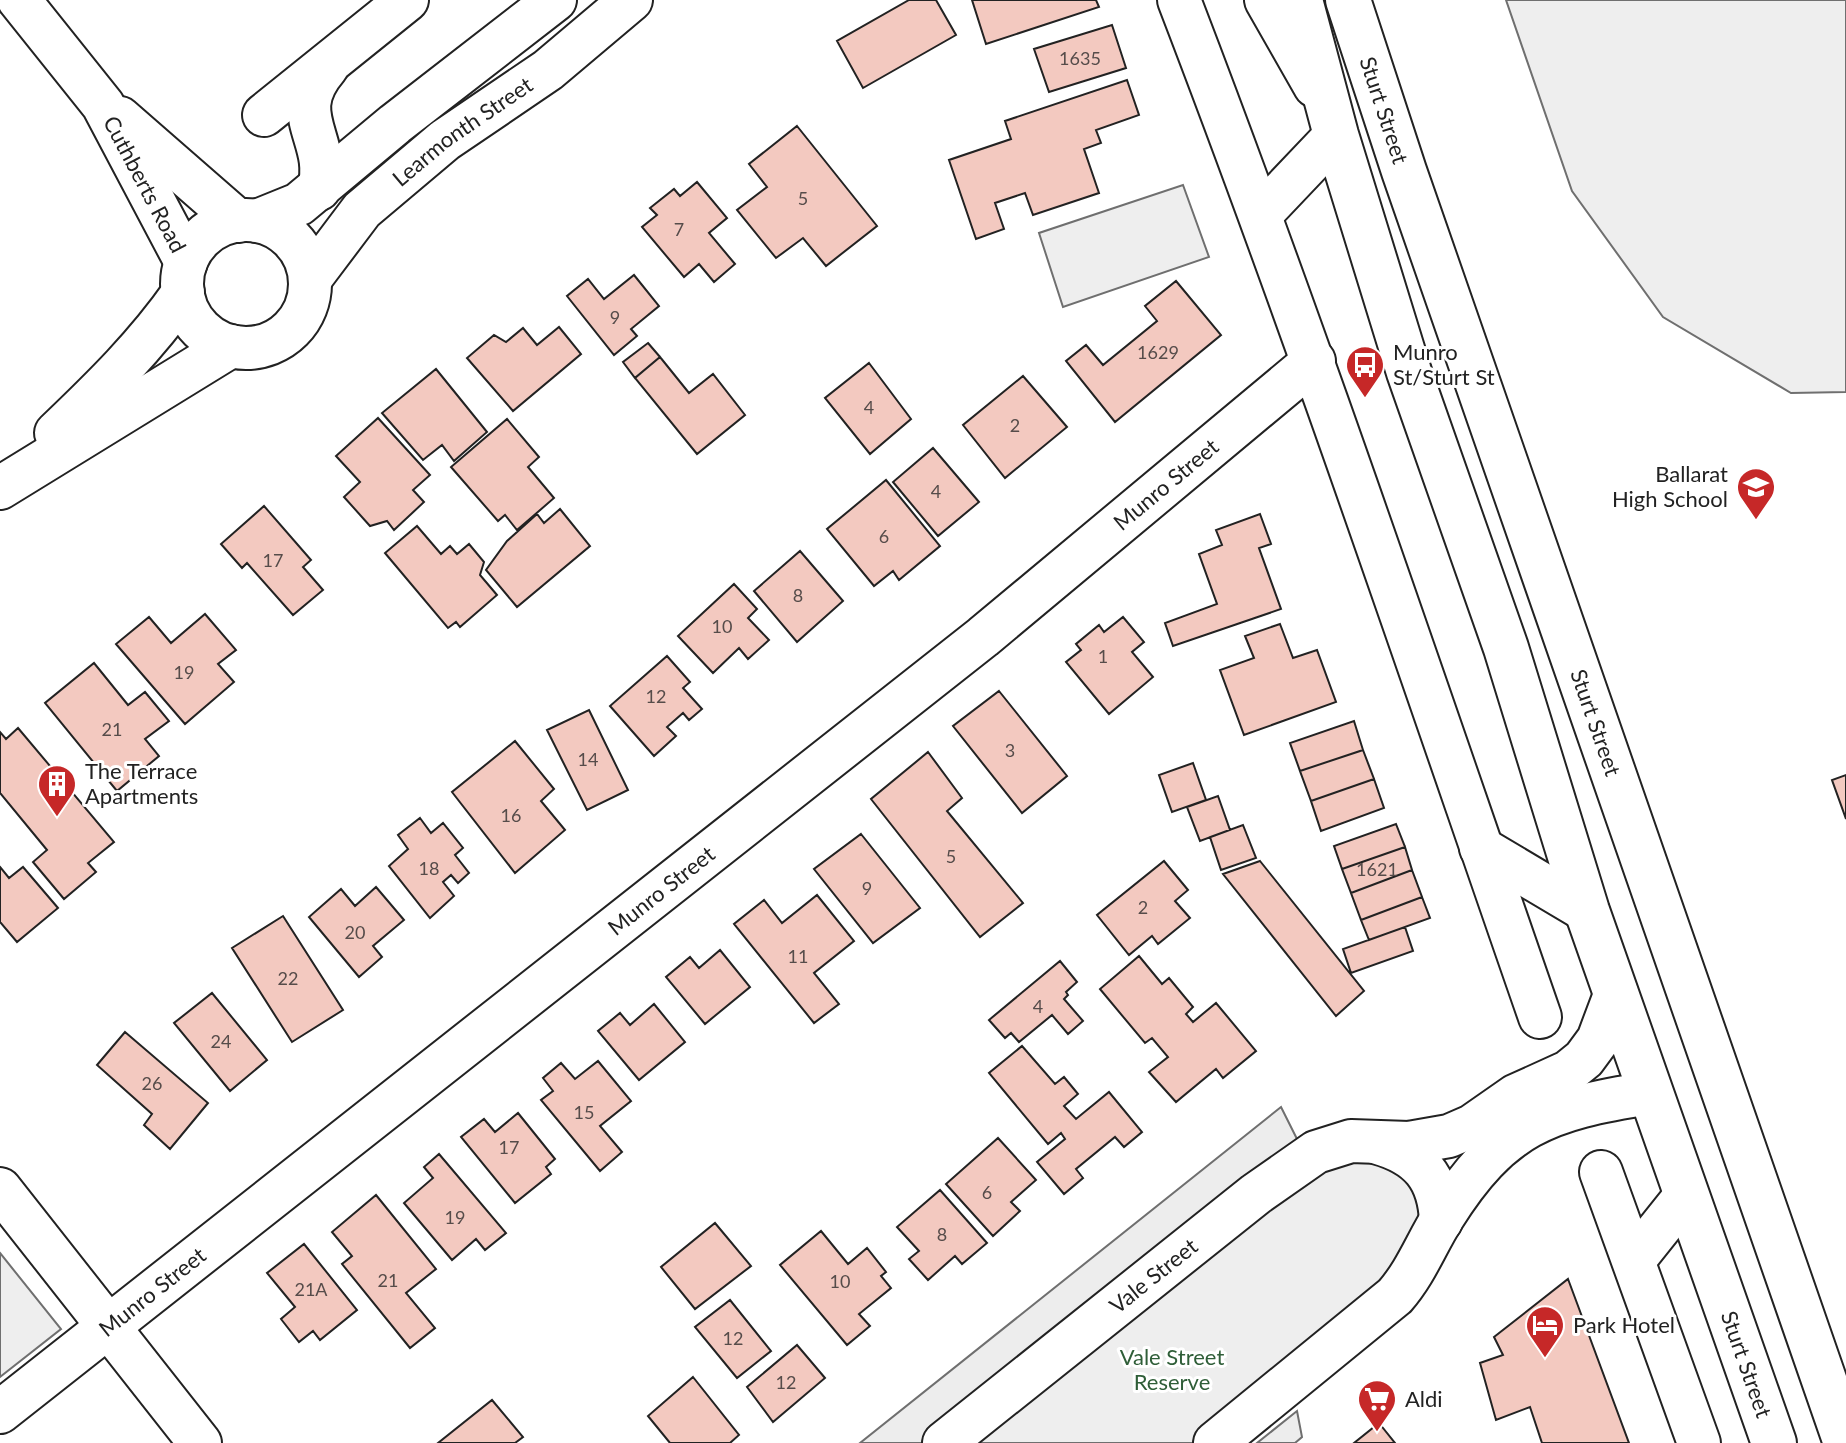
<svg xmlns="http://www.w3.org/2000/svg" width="1846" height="1443" viewBox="0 0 1846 1443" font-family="Lato,sans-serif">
	<rect width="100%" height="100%" fill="#fff"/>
	<path fill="#eee" stroke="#6f6f6f" stroke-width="2" d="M1506 0H1846V392L1791 393 1663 317 1572 191Z
		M1183 185 1209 257 1063 307 1039 233Z
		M1355 1160 1392 1165 1419 1196V1230L1366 1306 1193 1443H966L1295 1182Z
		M0 1253 61 1329 0 1377Z"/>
	<path fill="#ededed" stroke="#6f6f6f" stroke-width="2" d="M1281 1107 1301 1147 926 1443H860Z
		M1297 1411 1302 1437 1295 1443H1257Z"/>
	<path fill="#f3c9c0" stroke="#222" stroke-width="2" d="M909 0H936L956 35 863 88 837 41Z
		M972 0H1096L1099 7 986 44Z
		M1112 25 1126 68 1049 92 1034 49Z
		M1127 80 1139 115 1096 130 1101 143 1084 149 1099 193 1033 215 1025 193 995 203 1004 229 976 239 949 160 1011 139 1005 121Z
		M797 126 877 226 826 266 803 238 776 258 737 210 767 187 749 164Z
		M697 182 727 218 709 233 735 264 714 282 699 264 684 277 642 227 657 215 650 208 674 189 680 196Z
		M634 275 659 306 631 329 637 336 614 355 567 296 588 279 604 299Z
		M1176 281 1221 335 1115 422 1066 361 1086 345 1103 365 1157 321 1145 306Z
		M559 327 581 354 513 411 467 358 494 335 506 342 523 328 537 345Z
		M648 343 660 357 635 378 623 362Z
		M660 357 689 393 713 374 745 415 697 454 635 378Z
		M869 363 911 419 870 454 825 398Z
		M436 369 487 432 454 461 442 445 423 460 382 413Z
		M1023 376 1067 427 1005 478 963 425Z
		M378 418 430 475 413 490 424 502 394 530 387 521 370 526 344 497 360 482 336 456Z
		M507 419 539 457 528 467 554 498 517 530 505 515 498 521 451 467Z
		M933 448 979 502 938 536 893 482Z
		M886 480 940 546 899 580 893 571 874 586 827 529Z
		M264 506 311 560 303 567 323 590 293 615 247 563 242 568 221 544Z
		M560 509 590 546 517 607 486 570 507 541 537 514 544 523Z
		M1260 514 1271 544 1259 548 1281 609 1173 646 1165 623 1217 604 1199 554 1222 545 1216 530Z
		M417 526 441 554 450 546 457 554 469 544 484 562 480 575 497 595 460 627 456 622 448 628 385 553Z
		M800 551 843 601 797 642 754 591Z
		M734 584 757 609 748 618 769 640 748 659 739 648 713 673 678 636Z
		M205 614 236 650 218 664 234 682 185 724 116 644 149 617 171 643Z
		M1123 617 1144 642 1132 652 1153 677 1109 714 1066 662 1081 650 1076 644 1099 625 1104 632Z
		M1280 624 1293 658 1317 650 1336 702 1244 735 1220 670 1254 658 1245 636Z
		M667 656 690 682 683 688 702 709 689 720 683 713 667 727 676 736 654 756 610 706Z
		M94 663 128 705 145 692 169 721 145 739 159 756 117 791 45 703Z
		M999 691 1067 776 1022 813 953 726Z
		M589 710 628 790 587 810 547 730Z
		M1354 721 1363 750 1300 771 1290 743Z
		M18 728 114 842 88 863 96 872 64 899 33 862 47 850 0 793V732L6 739Z
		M515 741 554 789 541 801 565 830 515 873 452 792Z
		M1363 750 1374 779 1311 801 1300 771Z
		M928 752 962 798 947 811 1023 903 980 937 871 799Z
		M1193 763 1206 800 1172 812 1159 775Z
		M1846 775V819L1832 780Z
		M1374 779 1384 808 1321 831 1311 801Z
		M1218 796 1230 830 1200 841 1187 807Z
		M420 818 431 833 443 823 463 848 455 855 469 873 458 883 451 875 443 882 454 896 430 918 389 866 408 849 398 835Z
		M1396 824 1405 847 1342 869 1334 846Z
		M1243 825 1256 858 1221 870 1210 837Z
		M861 834 920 908 873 943 814 869Z
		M1405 847 1412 870 1351 893 1342 869Z
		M1164 861 1188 890 1175 901 1190 918 1158 944 1152 936 1129 955 1097 915Z
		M1260 861 1364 991 1336 1016 1223 874Z
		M0 867 9 878 23 867 58 908 17 942 0 922Z
		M1412 870 1422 897 1361 920 1351 893Z
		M376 887 404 920 373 946 382 957 359 977 309 917 341 889 355 906Z
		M817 895 854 941 814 973 839 1004 814 1023 734 924 764 900 782 923Z
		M1422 897 1430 918 1369 940 1361 920Z
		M283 916 343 1010 292 1042 232 948Z
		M1405 927 1413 951 1351 973 1343 949Z
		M720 950 750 987 705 1024 666 977 690 957 699 968Z
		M1139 956 1162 984 1169 978 1193 1007 1186 1014 1193 1022 1216 1003 1256 1051 1223 1078 1216 1069 1176 1102 1149 1072 1168 1057 1152 1038 1145 1043 1100 989Z
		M1060 961 1077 982 1066 992 1068 995 1064 999 1083 1021 1068 1034 1052 1015 1019 1042 1011 1033 1005 1038 989 1020Z
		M212 993 267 1060 230 1091 174 1023Z
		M654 1004 685 1042 639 1080 598 1031 620 1013 630 1025Z
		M125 1032 208 1103 170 1149 144 1125 152 1114 97 1065Z
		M1022 1046 1055 1084 1064 1077 1078 1094 1064 1106 1076 1119 1109 1092 1142 1132 1124 1147 1115 1137 1076 1169 1083 1178 1064 1194 1037 1162 1065 1139 1061 1133 1048 1144 989 1073Z
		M598 1061 631 1101 600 1126 622 1152 600 1171 541 1100 553 1091 543 1078 561 1063 575 1079Z
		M518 1113 555 1159 546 1167 551 1174 515 1203 461 1137 484 1119 495 1132Z
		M998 1138 1036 1180 1011 1202 1020 1211 993 1236 946 1184Z
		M439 1154 506 1233 485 1250 476 1239 452 1260 404 1203 433 1178 424 1167Z
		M940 1190 987 1243 962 1264 955 1256 928 1280 909 1259 919 1251 897 1227Z
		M376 1195 436 1269 406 1293 435 1328 410 1348 342 1264 352 1256 332 1232Z
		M715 1223 751 1266 695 1309 661 1267Z
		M821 1231 848 1264 867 1248 886 1272 881 1276 891 1288 859 1314 870 1326 847 1345 780 1265Z
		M304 1244 357 1310 320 1340 313 1331 299 1342 281 1319 295 1307 267 1273Z
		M1568 1279 1629 1443H1542L1530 1407 1496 1420 1480 1363 1503 1355 1494 1337Z
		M730 1300 771 1351 737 1378 695 1327Z
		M797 1345 825 1378 773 1422 747 1387Z
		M693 1377 739 1435 730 1443H670L648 1416Z
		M492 1400 523 1437 515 1443H438Z
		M1379 1423 1395 1443H1354Z"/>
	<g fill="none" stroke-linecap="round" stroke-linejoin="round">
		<defs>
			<g id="minor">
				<path id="s1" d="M19 0 103 105 186 262"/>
				<path d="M1179 0C1308 336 1422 677 1540 1017"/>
				<path d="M1266 0 1315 86"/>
				<path d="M264 115 407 0"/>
				<path d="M120 118 238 221"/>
				<path d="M319 189C332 138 285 116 327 67"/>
				<path d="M1261 214 1336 135"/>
				<circle cx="246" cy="284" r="64"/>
				<path d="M257 221 299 204 395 124 555 0"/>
				<path id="s2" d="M310 279 362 210 445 140 548 70 631 0"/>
				<path d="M56 433C102 389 146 346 183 293"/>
				<path d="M0 488 231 346"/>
				<path d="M1481 848 1587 911"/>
				<path d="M1378 1143C1420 1155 1439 1178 1441 1221"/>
				<path d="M1601 1172 1699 1443"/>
				<path d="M0 1189 200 1443"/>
				<path d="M1634 1260 1686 1195"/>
				<path id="s3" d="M0 1412 983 637 1314 361"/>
				<path id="s4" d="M944 1443 1256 1194 1316 1152 1351 1141 1409 1143 1449 1136 1472 1126 1515 1096 1568 1072 1584 1059 1598 1040 1616 992"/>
				<path d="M1215 1443 1395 1296C1416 1272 1426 1244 1443 1217 1501 1125 1546 1109 1650 1093"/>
			</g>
			<g id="major">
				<path id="s5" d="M1300 0 1336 135 1409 372 1506 648 1587 911 1774 1443"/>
				<path id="s6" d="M1348 0 1404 171 1846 1443"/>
			</g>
		</defs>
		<use href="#minor" stroke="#222" stroke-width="46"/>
		<use href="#major" stroke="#222" stroke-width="48"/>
		<use href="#minor" stroke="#fff" stroke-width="42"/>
		<use href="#major" stroke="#fff" stroke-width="44"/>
	</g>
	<defs>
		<symbol id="bus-pin" viewBox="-11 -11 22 30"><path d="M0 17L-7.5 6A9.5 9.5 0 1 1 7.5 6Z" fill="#c62828" stroke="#fff"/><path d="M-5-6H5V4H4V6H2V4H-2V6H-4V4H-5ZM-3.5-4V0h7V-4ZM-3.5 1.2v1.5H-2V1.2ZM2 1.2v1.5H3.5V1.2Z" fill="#fff"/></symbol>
		<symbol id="school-pin" viewBox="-11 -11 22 30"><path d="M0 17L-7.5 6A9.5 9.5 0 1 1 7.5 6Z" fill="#c62828" stroke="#fff"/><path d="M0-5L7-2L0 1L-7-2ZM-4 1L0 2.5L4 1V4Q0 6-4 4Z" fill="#fff"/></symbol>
		<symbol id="building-pin" viewBox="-11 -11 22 30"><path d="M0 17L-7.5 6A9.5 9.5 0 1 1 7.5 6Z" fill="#c62828" stroke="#fff"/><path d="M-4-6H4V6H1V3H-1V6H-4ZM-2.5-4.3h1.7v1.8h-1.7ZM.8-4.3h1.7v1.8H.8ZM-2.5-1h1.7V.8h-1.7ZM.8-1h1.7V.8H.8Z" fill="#fff"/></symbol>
		<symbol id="hotel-pin" viewBox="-11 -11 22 30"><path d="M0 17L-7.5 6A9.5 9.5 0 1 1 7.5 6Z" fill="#c62828" stroke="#fff"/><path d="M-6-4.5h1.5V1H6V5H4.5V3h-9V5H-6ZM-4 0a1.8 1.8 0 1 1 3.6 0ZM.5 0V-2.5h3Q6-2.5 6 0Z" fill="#fff"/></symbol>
		<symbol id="supermarket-pin" viewBox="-11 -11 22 30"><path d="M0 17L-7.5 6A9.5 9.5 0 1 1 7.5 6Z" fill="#c62828" stroke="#fff"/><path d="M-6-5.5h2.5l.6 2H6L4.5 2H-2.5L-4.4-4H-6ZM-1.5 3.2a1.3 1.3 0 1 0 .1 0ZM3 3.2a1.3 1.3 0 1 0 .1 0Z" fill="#fff"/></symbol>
	</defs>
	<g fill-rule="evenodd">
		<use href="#bus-pin" x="1343" y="343" width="44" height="60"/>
		<use href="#school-pin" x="1734" y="465" width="44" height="60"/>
		<use href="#building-pin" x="35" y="762" width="44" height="60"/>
		<use href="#hotel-pin" x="1523" y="1303" width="44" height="60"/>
		<use href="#supermarket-pin" x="1355" y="1377" width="44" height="60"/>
	</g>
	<g text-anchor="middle" stroke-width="6" stroke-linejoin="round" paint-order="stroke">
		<g font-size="18" fill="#564c4a">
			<text x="1080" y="65">1635</text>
			<text x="803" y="205">5</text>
			<text x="679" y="236">7</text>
			<text x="615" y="324">9</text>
			<text x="1158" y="359">1629</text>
			<text x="869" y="414">4</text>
			<text x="1015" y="432">2</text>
			<text x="936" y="498">4</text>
			<text x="884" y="543">6</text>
			<text x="273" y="567">17</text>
			<text x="798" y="602">8</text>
			<text x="722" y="633">10</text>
			<text x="1103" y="663">1</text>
			<text x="184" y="679">19</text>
			<text x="656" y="703">12</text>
			<text x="112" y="736">21</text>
			<text x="1010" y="757">3</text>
			<text x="588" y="766">14</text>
			<text x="511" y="822">16</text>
			<text x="951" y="863">5</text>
			<text x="429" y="875">18</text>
			<text x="1377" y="876">1621</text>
			<text x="867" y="895">9</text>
			<text x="1143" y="914">2</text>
			<text x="355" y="939">20</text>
			<text x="798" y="963">11</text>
			<text x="288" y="985">22</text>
			<text x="1038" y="1013">4</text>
			<text x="221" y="1048">24</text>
			<text x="152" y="1090">26</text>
			<text x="584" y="1119">15</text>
			<text x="509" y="1154">17</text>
			<text x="987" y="1199">6</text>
			<text x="455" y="1224">19</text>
			<text x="942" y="1241">8</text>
			<text x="388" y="1287">21</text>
			<text x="840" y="1288">10</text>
			<text x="311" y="1296">21A</text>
			<text x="733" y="1345">12</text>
			<text x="786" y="1389">12</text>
		</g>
		<g font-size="22" fill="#222" stroke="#fff">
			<text dy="8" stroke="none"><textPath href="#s6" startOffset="116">Sturt Street</textPath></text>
			<text dy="8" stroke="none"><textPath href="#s2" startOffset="214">Learmonth Street</textPath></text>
			<text dy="8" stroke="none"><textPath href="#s1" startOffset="224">Cuthberts Road</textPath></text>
			<text dy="8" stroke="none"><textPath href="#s3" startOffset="1490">Munro Street</textPath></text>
			<text dy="8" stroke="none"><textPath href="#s6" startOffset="764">Sturt Street</textPath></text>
			<text dy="8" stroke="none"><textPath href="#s3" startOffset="842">Munro Street</textPath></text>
			<text dy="8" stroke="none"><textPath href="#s4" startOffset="268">Vale Street</textPath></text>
			<text dy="8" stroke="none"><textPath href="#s3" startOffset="194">Munro Street</textPath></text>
			<text dy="8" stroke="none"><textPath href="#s5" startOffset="1436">Sturt Street</textPath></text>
		</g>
		<g font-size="22" fill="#222" stroke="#fff" text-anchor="start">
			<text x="1393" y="360">Munro<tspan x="1393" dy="25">St/Sturt St</tspan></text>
			<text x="1728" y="482" text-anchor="end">Ballarat<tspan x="1728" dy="25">High School</tspan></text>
			<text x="85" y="779">The Terrace<tspan x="85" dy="25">Apartments</tspan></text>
			<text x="1573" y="1333">Park Hotel</text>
			<text x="1405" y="1407">Aldi</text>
		</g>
		<g font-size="22" fill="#2f5e38" stroke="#fff">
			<text x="1172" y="1365">Vale Street<tspan x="1172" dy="25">Reserve</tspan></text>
		</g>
	</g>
</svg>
